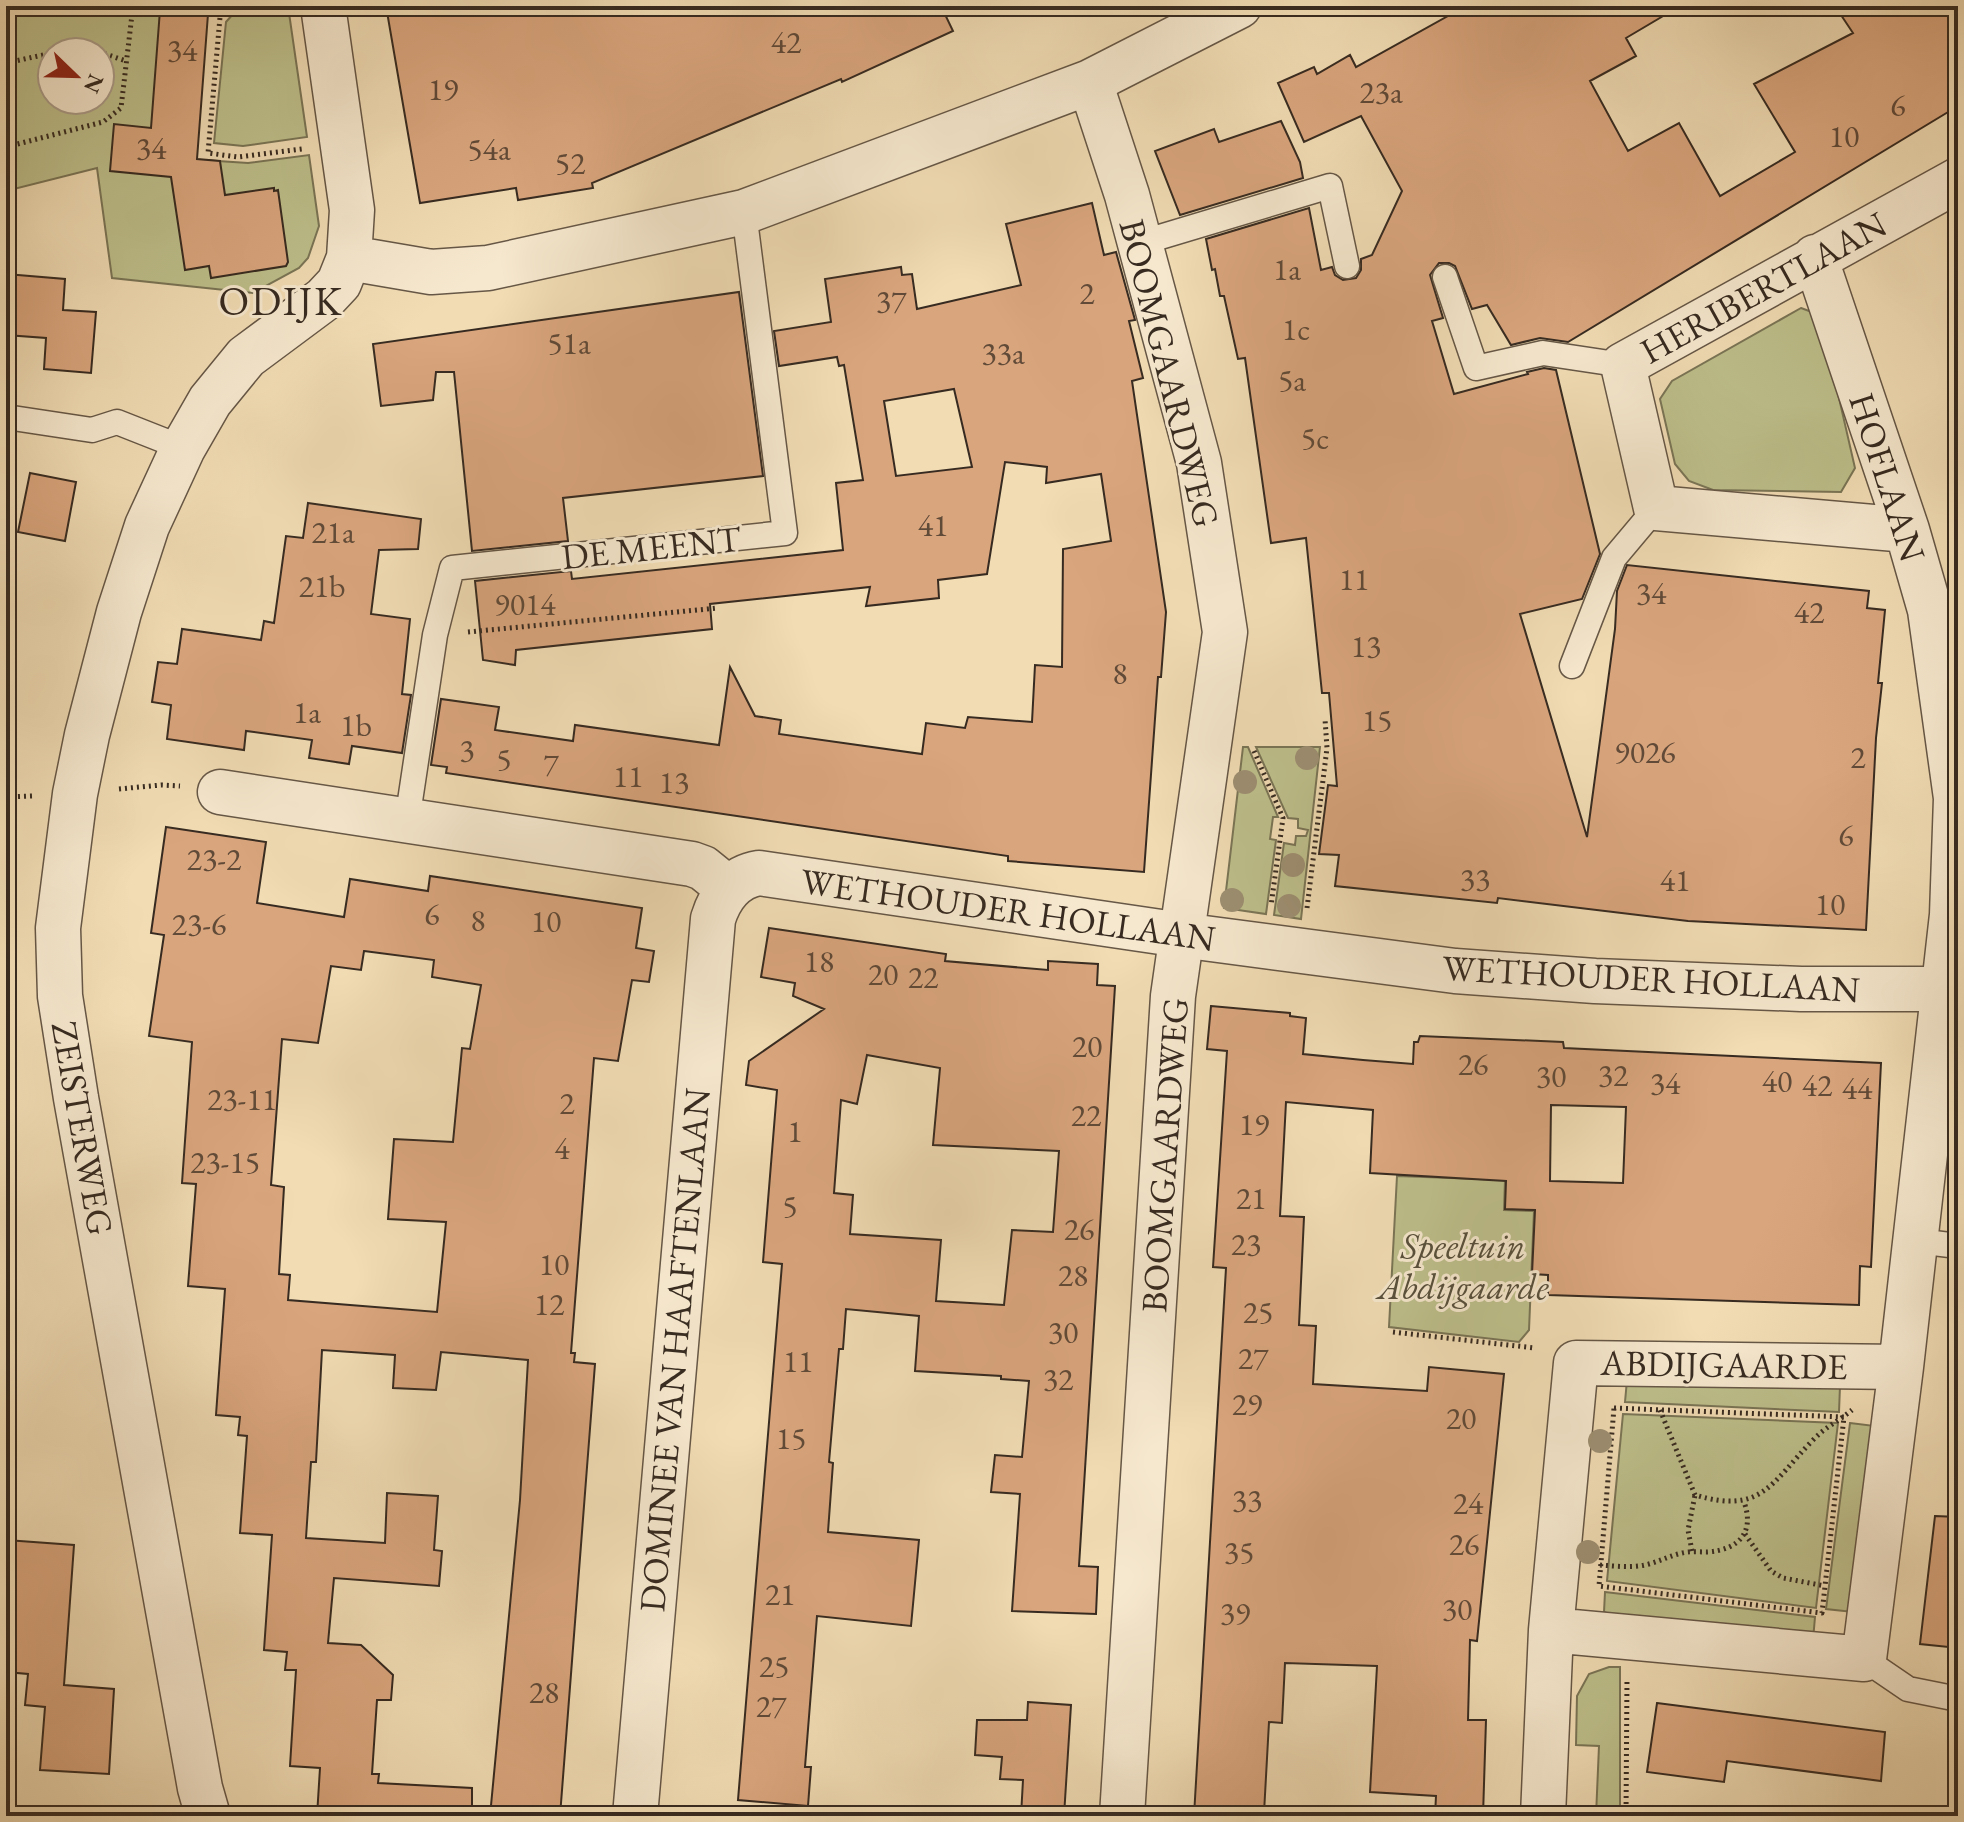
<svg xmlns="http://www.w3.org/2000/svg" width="1964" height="1822" viewBox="0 0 1964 1822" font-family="'EB Garamond',serif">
	<rect width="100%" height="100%" fill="#f1dcb4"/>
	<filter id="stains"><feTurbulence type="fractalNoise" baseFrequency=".0025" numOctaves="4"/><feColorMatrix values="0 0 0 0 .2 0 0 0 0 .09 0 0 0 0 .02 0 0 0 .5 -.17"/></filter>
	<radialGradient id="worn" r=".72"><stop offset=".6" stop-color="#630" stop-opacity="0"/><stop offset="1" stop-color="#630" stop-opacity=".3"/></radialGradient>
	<path fill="#bdbf8b" stroke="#7a7556" stroke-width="2" fill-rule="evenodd" d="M6 6H162L188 159 248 163 309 155 319 226 308 258 299 268 253 293 112 278 97 168 6 191ZM52 52H100V100H52Z
		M240 6H288L307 137 243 146 214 143 226 22Z
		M1801 308 1820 315 1855 468 1841 492 1713 490 1689 481 1675 464 1660 399 1672 381Z
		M1243 747H1248L1278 817H1273L1270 839 1276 840 1266 914 1224 908Z
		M1256 747H1320L1301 919 1274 915 1284 843 1295 845 1296 836H1306L1308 830 1298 828V819L1288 818Z
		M1397 1176 1505 1180 1504 1210 1534 1211 1529 1330 1519 1342 1389 1327Z
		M1627 1380 1840 1386 1839 1412 1625 1402Z
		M1623 1414 1838 1423 1816 1608 1607 1581Z
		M1850 1423 1875 1426 1853 1612 1826 1609Z
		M1605 1592 1815 1617 1813 1640 1618 1617 1604 1612Z
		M1609 1667H1620V1816H1596L1599 1746 1576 1745 1577 1696 1589 1674Z"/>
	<path fill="#d9a57d" stroke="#372b21" stroke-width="2" fill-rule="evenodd" d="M386 6H941L953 31 842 82 841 79 592 183 593 188 518 200 516 188 420 203Z
		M1466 6H1680L1626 38 1636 56 1590 81 1628 151 1679 123 1720 196 1795 152 1754 84 1853 33 1835 6H1958V106L1568 342 1540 338 1511 345 1487 305 1472 309 1455 266 1449 263H1439L1430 275 1443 318 1432 321 1454 394 1528 374 1527 372 1544 368 1556 370 1600 554 1582 599 1520 614 1587 837 1615 629 1617 591 1627 565 1869 591 1867 608 1885 610 1878 683H1882L1876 738 1866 930 1688 921 1498 898 1497 903 1335 886 1339 855 1319 854 1328 785 1337 786 1329 693H1322L1306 538 1271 543 1245 358 1238 359 1224 296H1220L1215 269 1212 270 1206 239 1309 208 1321 270 1332 267 1335 275 1343 280 1356 278 1361 270V259L1372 255 1402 191 1361 116 1304 142 1278 83 1314 67 1317 74 1350 55 1356 67Z
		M160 10 208 14 197 159 220 161 225 195 274 188V191L278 190 288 262 286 266 211 278 209 266 185 270 171 177 110 171 114 124 151 128Z
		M1281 121 1300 162 1303 178 1180 215 1155 151 1214 129 1219 142Z
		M1092 203 1104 255 1116 252 1135 320 1129 321 1143 378 1132 381 1166 612 1161 677H1158L1144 872 1008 861V856L446 773 447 767 431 765 441 699 499 707 495 730 573 741 575 725 719 745 730 667 755 716 781 720 779 734 922 754 926 723 965 728 968 717 1032 722 1035 665 1062 667 1063 549 1111 541 1101 474 1046 483 1047 467 1005 462 987 574 938 580 939 598 866 606 870 587 710 604 712 629 516 650 515 665 483 660 475 581 571 571 572 579 843 550 836 483 863 480 844 365 839 366 837 357 779 366 774 331 831 322 825 279 901 267 902 275 912 274 917 309 1021 285 1006 224ZM954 389 972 467 896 476 884 401Z
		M6 274 65 279 63 310 96 312 91 373 44 369 46 338 6 335Z
		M739 292 763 476 563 498 568 541 472 551 454 372H436L433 400 381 406 373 344Z
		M30 473 76 482 65 541 18 532Z
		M308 503 421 519 418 549 379 550 371 614 410 619 402 694 411 695 402 753 352 746 349 764 309 758 312 740 246 731 244 750 167 739 171 705 152 702 158 662 177 664 182 629 261 640 264 621 274 623 286 536 303 538Z
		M166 827 266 842 257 903 344 917 350 879 428 891 430 876 642 908 636 948 654 951 649 982 632 980 618 1061 594 1058 571 1353H575L574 1362 595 1364 560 1816H490L520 1500 528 1360 441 1352 436 1390 393 1388 395 1355 322 1350 316 1462H311L306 1538 385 1543 387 1493 438 1496 434 1550 442 1551 439 1586 334 1578 328 1643 361 1645 393 1675 391 1700H377L372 1774H379L378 1783 472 1788V1816H317L320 1768 290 1766 296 1670H285L287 1652 264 1650 272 1535 240 1533 247 1436 238 1435 240 1417 216 1415 225 1289 188 1286 196 1184 182 1183 192 1042 149 1036 164 935 151 933ZM364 951 434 960 432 977 481 985 470 1049 462 1048 453 1142 394 1139 388 1219 446 1222 437 1312 288 1300 290 1275 279 1274 284 1187 271 1185 282 1039 318 1043 331 966 361 970Z
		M769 928 946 954 945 961 1048 970V961L1098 964 1097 985 1115 986 1079 1566 1098 1567 1096 1614 1012 1611 1020 1494 991 1492 995 1455 1022 1457 1029 1381 1001 1379V1376L915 1371 919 1316 846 1309 843 1349H839L829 1462 833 1463 828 1532 919 1540 911 1626 817 1616 805 1767H811L808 1806 738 1800 782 1264 763 1262 777 1090 746 1085 749 1061 824 1009 793 996 795 983 761 977ZM867 1055 940 1068 933 1145 1059 1151 1053 1232 1012 1230 1004 1305 936 1301 941 1240 850 1234 853 1195 834 1193 841 1100 857 1104Z
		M1211 1006 1290 1013V1016L1306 1018 1303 1054 1363 1060 1413 1064 1414 1042H1418L1420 1036 1563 1042 1564 1048 1881 1063 1871 1267 1860 1266 1859 1305 1548 1295V1275L1532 1274 1535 1210 1505 1209 1506 1181 1370 1173 1373 1110 1286 1102 1280 1216 1304 1217 1299 1325 1316 1326 1313 1384 1427 1391 1429 1367 1504 1374 1477 1641 1470 1640 1468 1720H1486L1483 1816H1435L1436 1796 1370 1792 1377 1666 1285 1663 1282 1723 1269 1722 1264 1813H1259L1258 1816H1194L1226 1268 1213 1267 1227 1051 1207 1049ZM1551 1105 1626 1107 1623 1183 1550 1181Z
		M1935 1516 1958 1517V1648L1920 1644Z
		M6 1540 74 1545 64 1685 114 1689 109 1774 40 1770 45 1707 25 1705 28 1674 6 1672Z
		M1028 1702 1071 1705 1064 1816H1021L1023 1780 1000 1779 1002 1757 975 1755 977 1720H1027Z
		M1657 1703 1885 1732 1881 1781 1727 1761 1724 1782 1647 1772Z"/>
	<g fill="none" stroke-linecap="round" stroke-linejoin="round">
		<defs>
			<path id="service" d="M1140 243 1330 186 1347 266
				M1445 277 1476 368 1543 353 1623 365
				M6 417 92 430 117 422 183 448
				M1572 666 1614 558 1656 508
				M407 821 435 635 452 568 785 533 744 212
				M1917 1241 1958 1246
				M1864 1659 1908 1689 1958 1699"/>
			<path id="minor" d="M1090 82 1127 195 1199 463 1225 632 1173 996 1122 1816
				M1815 257 1907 530 1930 610 1956 798 1952 915 1901 1367
				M349 258 431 272 488 268 744 212 1090 82 1239 6
				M1907 530 1656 508 1623 365 1958 180
				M220 792 692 864 703 868 729 889
				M208 1816 200 1788 76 1098 60 996 58 928 75 794 87 735 119 612 147 526 183 448 210 401 246 357 324 299 339 283 349 258 352 210 323 6
				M635 1816 713 919C720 896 734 877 759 873L1181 935 1455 971 1595 981 1801 989H1958
				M1543 1816 1551 1630 1576 1363 1901 1367 1864 1659 1551 1630"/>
		</defs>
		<use href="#service" stroke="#665746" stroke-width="27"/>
		<use href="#minor" stroke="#665746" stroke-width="47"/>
		<path stroke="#372b21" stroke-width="5" stroke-dasharray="2 4" stroke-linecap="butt" d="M221 6 208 153 238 157 302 149
			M58 52 85 47 126 61
			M6 63 52 53
			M6 147 103 122 121 108 133 6
			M468 632 718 608
			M1254 751 1283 818 1271 906
			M119 789 161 785 180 786
			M6 797 33 796
			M1307 908 1327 748 1325 719
			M1393 1332 1535 1348
			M1614 1408 1844 1417 1822 1613 1599 1586Z
			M1660 1410 1695 1495C1762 1515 1771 1483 1813 1440 1825 1427 1839 1421 1852 1410
			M1745 1534 1771 1571 1783 1578 1825 1586
			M1692 1551 1688 1530 1695 1495
			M1600 1565C1615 1566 1631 1568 1645 1565 1658 1562 1669 1556 1682 1553 1690 1551 1699 1552 1707 1552 1739 1550 1755 1532 1744 1502
			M1626 1816 1627 1678"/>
		<use href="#service" stroke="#f6e8ce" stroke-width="24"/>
		<use href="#minor" stroke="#f6e8ce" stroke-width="44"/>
	</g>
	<g fill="#9d8f72">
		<circle cx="1307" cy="758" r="12"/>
		<circle cx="1245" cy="782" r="12"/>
		<circle cx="1293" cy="865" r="12"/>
		<circle cx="1232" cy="900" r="12"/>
		<circle cx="1289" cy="906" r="12"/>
		<circle cx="1600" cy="1441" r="12"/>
		<circle cx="1588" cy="1552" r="12"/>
	</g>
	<g text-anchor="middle" stroke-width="6" stroke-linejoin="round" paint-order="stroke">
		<g font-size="32" fill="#604a38">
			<text x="786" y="53">42</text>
			<text x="182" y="61">34</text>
			<text x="443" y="100">19</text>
			<text x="1381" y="103">23a</text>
			<text x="1898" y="116">6</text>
			<text x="1844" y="147">10</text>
			<text x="151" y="159">34</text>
			<text x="489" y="160">54a</text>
			<text x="570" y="174">52</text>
			<text x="1287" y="280">1a</text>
			<text x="1087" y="304">2</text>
			<text x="891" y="312">37</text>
			<text x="1296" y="340">1c</text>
			<text x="569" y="354">51a</text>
			<text x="1003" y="364">33a</text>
			<text x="1292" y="391">5a</text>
			<text x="1315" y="449">5c</text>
			<text x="933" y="536">41</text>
			<text x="333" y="543">21a</text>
			<text x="1354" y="590">11</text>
			<text x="322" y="597">21b</text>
			<text x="1651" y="604">34</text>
			<text x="525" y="615">9014</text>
			<text x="1809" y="623">42</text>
			<text x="1366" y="657">13</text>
			<text x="1120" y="684">8</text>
			<text x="307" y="723">1a</text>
			<text x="1377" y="731">15</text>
			<text x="356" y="736">1b</text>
			<text x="467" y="761">3</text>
			<text x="1645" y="763">9026</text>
			<text x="1858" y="768">2</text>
			<text x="504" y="770">5</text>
			<text x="551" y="775">7</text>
			<text x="628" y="787">11</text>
			<text x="674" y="793">13</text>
			<text x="1846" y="846">6</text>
			<text x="214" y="870">23-2</text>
			<text x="1475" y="890">33</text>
			<text x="1675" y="891">41</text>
			<text x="1830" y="915">10</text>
			<text x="432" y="925">6</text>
			<text x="478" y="931">8</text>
			<text x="546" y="932">10</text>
			<text x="199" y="935">23-6</text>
			<text x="819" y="972">18</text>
			<text x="883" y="985">20</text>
			<text x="923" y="988">22</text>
			<text x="1087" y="1057">20</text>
			<text x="1473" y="1075">26</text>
			<text x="1613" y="1086">32</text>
			<text x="1551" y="1087">30</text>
			<text x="1777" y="1092">40</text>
			<text x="1665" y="1094">34</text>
			<text x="1817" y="1096">42</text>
			<text x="1857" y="1099">44</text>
			<text x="242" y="1110">23-11</text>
			<text x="567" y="1114">2</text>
			<text x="1086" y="1126">22</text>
			<text x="1254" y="1135">19</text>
			<text x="795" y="1142">1</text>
			<text x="562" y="1159">4</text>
			<text x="225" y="1173">23-15</text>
			<text x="1251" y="1209">21</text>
			<text x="790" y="1217">5</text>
			<text x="1079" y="1240">26</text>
			<text x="1246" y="1255">23</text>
			<text x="554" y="1275">10</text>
			<text x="1073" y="1286">28</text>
			<text x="549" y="1315">12</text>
			<text x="1258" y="1323">25</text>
			<text x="1063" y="1343">30</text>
			<text x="1253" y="1369">27</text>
			<text x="798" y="1372">11</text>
			<text x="1058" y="1390">32</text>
			<text x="1247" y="1415">29</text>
			<text x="1461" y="1429">20</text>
			<text x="791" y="1449">15</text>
			<text x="1247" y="1511">33</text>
			<text x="1468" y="1514">24</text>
			<text x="1464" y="1555">26</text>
			<text x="1239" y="1563">35</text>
			<text x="780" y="1605">21</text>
			<text x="1457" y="1620">30</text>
			<text x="1235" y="1624">39</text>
			<text x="774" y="1677">25</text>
			<text x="544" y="1703">28</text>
			<text x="771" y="1717">27</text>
		</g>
		<g font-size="36" fill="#372b21" stroke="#f6e8ce">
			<text transform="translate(1763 287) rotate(-29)" y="13">HERIBERTLAAN</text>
			<text transform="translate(1170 373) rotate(76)" y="13">BOOMGAARDWEG</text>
			<text transform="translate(1888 477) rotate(72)" y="13">HOFLAAN</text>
			<text transform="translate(651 547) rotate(-6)" y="13">DE MEENT</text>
			<text transform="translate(1008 909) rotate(8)" y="13">WETHOUDER HOLLAAN</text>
			<text transform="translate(1651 978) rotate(3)" y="13">WETHOUDER HOLLAAN</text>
			<text transform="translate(83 1128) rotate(80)" y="13">ZEISTERWEG</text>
			<text transform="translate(1164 1155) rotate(-86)" y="13">BOOMGAARDWEG</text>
			<text transform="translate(674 1350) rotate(-85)" y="13">DOMINEE VAN HAAFTENLAAN</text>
			<text transform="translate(1724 1364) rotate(1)" y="13">ABDIJGAARDE</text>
		</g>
		<g font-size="36" font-style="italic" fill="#58503c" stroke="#f6e8ce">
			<text x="1463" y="1258">Speeltuin<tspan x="1463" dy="41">Abdijgaarde</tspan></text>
		</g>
		<g font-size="40" letter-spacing="2" fill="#372b21" stroke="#f6e8ce">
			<text x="281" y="315">ODIJK</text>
		</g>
	</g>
	<rect width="1964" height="1822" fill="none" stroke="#f1dcb4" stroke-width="32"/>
	<rect x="8" y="8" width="1948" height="1806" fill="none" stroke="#372b21" stroke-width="4"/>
	<rect x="16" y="16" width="1932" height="1790" fill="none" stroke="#372b21" stroke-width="2"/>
	<g transform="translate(76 76) rotate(113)"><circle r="38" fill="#f6e8ce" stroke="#aa9c89" stroke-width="2"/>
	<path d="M0-6L14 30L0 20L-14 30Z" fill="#8f2418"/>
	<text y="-12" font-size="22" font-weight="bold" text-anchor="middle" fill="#372b21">N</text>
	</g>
	<rect width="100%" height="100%" filter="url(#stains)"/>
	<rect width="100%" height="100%" fill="url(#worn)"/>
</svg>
